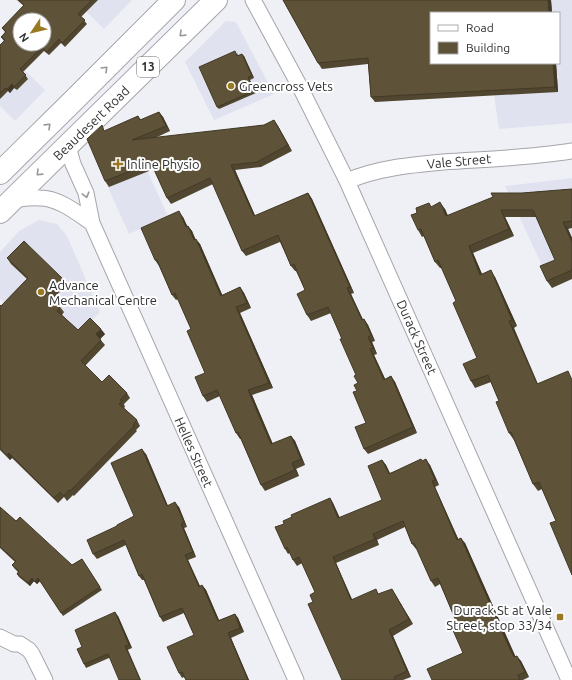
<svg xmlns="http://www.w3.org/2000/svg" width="572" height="680" viewBox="0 0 572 680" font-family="Ubuntu,sans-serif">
	<rect width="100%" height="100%" fill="#eff0f5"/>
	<path fill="#e0e2ef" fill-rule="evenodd" d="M75 0H132L104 29Z
		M366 0H572V123L499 129 494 95 375 102ZM431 13H559V63H431Z
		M226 21 236 22 274 94 214 120 185 62Z
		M0 46 45 90 15 121 0 106Z
		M126 125 168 216 129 234 94 156Z
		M572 178V261L545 272 505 186Z
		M39 220 57 224 67 236 100 312 58 356 0 299V252L19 231Z"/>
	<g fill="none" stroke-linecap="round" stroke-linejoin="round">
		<defs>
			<path id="street" d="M253 0 298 83 347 181 569 680
				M68 146 73 164 86 193 92 223 296 680
				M347 181C378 168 410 165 443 162 486 159 530 158 572 151
				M12 200C21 199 30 197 40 198 59 198 77 213 92 223
				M0 637 14 644H20L29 650 32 654 45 680"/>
			<path id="highway" d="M0 173 77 97 174 0
				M0 212 216 0"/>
		</defs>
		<use href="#street" stroke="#a5a5ab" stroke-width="17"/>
		<use href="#highway" stroke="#a5a5ab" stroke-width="24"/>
		<use href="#street" stroke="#fff" stroke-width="15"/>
		<use href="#highway" stroke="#fff" stroke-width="22"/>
	</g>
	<path fill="#514730" d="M17 0H98L81 17 87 24 65 47 61 43 49 55 44 51 23 72 28 79 17 90 14 88 10 93 8 91 0 99V45L4 41 1 37 5 32 2 28 24 6Z
		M283 0H551L552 13H431V63H556L558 92 375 102 371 97 368 64 322 69 318 63Z
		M237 53 238 55 244 56 254 78 250 80 256 93 219 109 217 107Z
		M159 112 163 117 170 131 155 138 264 125 274 120 278 126 292 151 261 167 235 170 255 216 308 193 312 199 354 293 351 294 363 320 364 319 368 325 375 341 372 342 377 354 374 355 385 379 391 376 395 382 417 433 368 454 364 449 366 423 357 391 358 383 356 375 342 339 331 313 311 321 307 315 305 290 296 271H295L291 266 280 242 246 256 242 251 213 184 171 204 167 198 154 169 109 187 105 181 106 131 138 116 141 120Z
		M572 189V228L568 229 572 238V279L552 288 547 281 555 260 536 217H505L514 236 473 253 482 274 495 277 517 326 514 328 556 521 542 489 538 491 533 484 514 440 509 433 499 401 491 382 475 388 471 381 477 358 456 301 442 268H440L435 262 424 236 422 237 418 230 417 213 429 203 431 207 445 209 448 216 522 193Z
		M183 217 187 226H188L192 231 195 239 200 244 222 295 240 287 244 293 251 308 240 313 273 388 252 395 273 444 291 436 295 441 305 465 296 469 299 476 265 491 261 485 241 439H240L236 433 220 396 207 402 203 396 205 373 191 329 178 299 176 300 172 295 159 266 155 260Z
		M7 258 63 279 67 284 52 300 60 307 64 312 62 315 78 330 105 334 100 339 105 345 85 366 102 382 127 393 130 398 124 404 125 407 124 408 137 420 140 426 136 430 137 431 74 496 73 495 67 501 64 497 58 503 12 458 10 460 0 450V305L1 306 27 279 11 264Z
		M146 454 168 506 179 507 187 527 184 528 196 557 188 560 200 586 202 585 206 590 219 620 235 614 238 618 244 632 231 638 249 680H186L184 677 182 678 179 673 194 635 184 613 163 622 160 617 144 580H142L139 576 126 545 97 559 93 554 117 526 134 516Z
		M382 460 386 465 390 473 423 461 430 465 439 485 435 487 458 539 465 543 513 652 515 657 521 661 529 677 523 680H432L463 653 456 627V621L440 584 435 587 431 581 417 549H416L412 544 405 527 377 540 379 545 336 563 352 600 380 594H395L413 624 393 636 411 677 403 680H342L313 602 315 592 302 563 297 566 293 560 290 553 288 554 285 549 284 524 292 517 330 498 333 503 340 518 382 500Z
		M0 507 16 521 72 565 82 559 102 590 63 616 40 581 37 584 34 581 30 586 19 577 17 574 18 572 14 568 12 565 15 562 0 548Z
		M118 616 132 648 86 668 84 664 82 647Z"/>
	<path fill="#423a27" d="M548 0H551L552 13H549Z
		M242 54 244 56 254 78 252 76Z
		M553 63H556L558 92 555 87Z
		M12 84 14 88 10 93 7 89Z
		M159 112 163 117 170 131 166 126Z
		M274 120 278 126 292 151 288 145Z
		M231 165 235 170 258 222 254 216Z
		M308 193 312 199 354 293 350 287Z
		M440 202 445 209 451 223 446 216Z
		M501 210 505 217 514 236 509 229Z
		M179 211 183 217 190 232 186 227Z
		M563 222 568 229 572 238V242Z
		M188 226 192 231 198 245 194 240Z
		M196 239 200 244 225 301 221 296Z
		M469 246 473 253 485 281 480 275Z
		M491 270 495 277 517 326 512 320Z
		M240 287 244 293 251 308 247 303Z
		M347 288 351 294 366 326 362 320Z
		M236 307 240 313 273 388 269 383Z
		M364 319 368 325 375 341 371 335Z
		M509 321 514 328 541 391 537 384Z
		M101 329 105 334 99 340 96 334Z
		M368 337 372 342 377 354 373 348Z
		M370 349 374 355 388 385 384 380Z
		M391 376 395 382 417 433 413 427Z
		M248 390 252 395 275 450 271 444Z
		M291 436 295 441 305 465 301 459Z
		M142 449 146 454 170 511 167 506Z
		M9 453 12 458 10 460 7 455Z
		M426 459 430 465 439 485 435 480Z
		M382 460 386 465 392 479 389 474Z
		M292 463 296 469 299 476 295 470Z
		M432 481 435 487 461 545 457 540Z
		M330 498 333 503 342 524 338 518Z
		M175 502 179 507 187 527 184 522Z
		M181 524 184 528 196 557 193 552Z
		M373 534 377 540 379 545 375 539Z
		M461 538 465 543 518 662 514 657 509 647Z
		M185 555 188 560 202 591 199 587Z
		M333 557 336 563 355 606 351 600Z
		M32 578 34 581 30 586 28 583Z
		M38 578 40 581 37 584 35 582Z
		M202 585 206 590 221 625 218 621Z
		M392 589 413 624 409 619Z
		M115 612 118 616 132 648 129 645Z
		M235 614 238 618 244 632 240 628Z
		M389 630 393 636 411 677 407 671Z
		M228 633 231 638 249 680H248Z
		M125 646 128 650 141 680H140Z
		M517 656 521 661 529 677 525 672Z"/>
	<path fill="#5e5338" stroke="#423a27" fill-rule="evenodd" d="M19 0H92L78 14 85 20 62 43 59 39 47 52 42 47 20 69 26 75 14 87 12 84 7 89 5 88 0 93V45L5 40 1 37 6 32 2 28 24 5ZM20 20H44V44H20Z
		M283 0H548L549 13H431V63H553L555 87 371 97 368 58 318 63Z
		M235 51 237 56 242 54 252 76 248 77 254 91 217 107 199 67Z
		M159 112 166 126 132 140 264 125 274 120 288 145 257 162 231 165 254 216 308 193 350 287 347 288 362 320 364 319 371 335 368 337 373 348 370 349 384 380 391 376 413 427 364 449 355 427 366 423 353 392 357 391 354 385 358 383 354 376 356 375 340 339H342L328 307 307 315 297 294 305 290 294 264 291 266 278 235 242 251 210 178 167 198 151 163 105 181 87 139 102 125 104 131 138 116 140 120Z
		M572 189V221L563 222 572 242V271V270L547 281 540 266 555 260 533 210H501L509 229 469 246 480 275 491 270 512 320 509 321 537 384 568 371 572 380V575L550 523 556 521 539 482 533 484 511 432 509 433 496 402 499 401 488 375 471 381 463 364 477 358 453 303 456 301 438 260 435 262 421 229 418 230 411 215 417 213 416 208 429 203 431 207 440 202 446 216 493 197 491 193H522Z
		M179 211 186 227 188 226 194 240 196 239 221 296 240 287 247 303 236 307 269 383 248 390 271 444 291 436 301 459 292 463 295 470 261 485 238 432 236 433 217 390 203 396 195 377 205 373 187 331 191 329 175 293 172 295 157 260H155L141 228Z
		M24 241 63 279 48 295 60 307 57 311 78 330 90 318 101 329 96 334 101 340 81 361 102 382 109 375 127 393 120 400 122 401 119 404 137 420 133 425 134 426 70 491 69 490 64 496 60 492 54 498 9 453 7 455 0 449V305L1 306 28 278 7 258Z
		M142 449 167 506 175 502 184 522 181 524 193 552 185 555 199 587 202 585 218 621 235 614 240 628 228 633 248 680H186L182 672 179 673 167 647 194 635 182 608 160 617 142 574 139 576 124 540 93 554 87 540 117 526V525L134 516 111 463Z
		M421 459 422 461 426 459 435 480 432 481 457 540 461 538 509 647 514 657 517 656 525 672 518 675 520 680H432L427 669 463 653 452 628 456 627 454 622 456 621 438 578 431 581 414 543 412 544 403 521 373 534 375 539 333 557 351 600 376 589 378 594 392 589 409 619 389 630 407 671 394 677 395 680H342L308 604 313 602 310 595 315 592 299 557 293 560 287 547 285 549 275 527 284 524 283 521 292 517 291 515 330 498 338 518 382 500 368 466 382 460 389 474Z
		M0 507 16 521 20 517 72 565 82 559 100 587 61 613 38 578 35 582 32 578 28 583 17 574 19 571 12 565 16 561 0 547Z
		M115 612 129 645 125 646 140 680H119L108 654 84 664 77 649 82 647 75 630Z"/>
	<defs><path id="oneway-chevron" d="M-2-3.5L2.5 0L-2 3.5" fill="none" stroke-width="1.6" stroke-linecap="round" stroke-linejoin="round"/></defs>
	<g stroke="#969798">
		<use href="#oneway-chevron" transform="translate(182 34) rotate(136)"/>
		<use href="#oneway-chevron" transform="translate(105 69) rotate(-45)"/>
		<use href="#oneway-chevron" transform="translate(48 126) rotate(-44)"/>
		<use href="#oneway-chevron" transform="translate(39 173) rotate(136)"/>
		<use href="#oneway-chevron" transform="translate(86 195) rotate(75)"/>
	</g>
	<g fill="#9a7923" stroke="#fff" stroke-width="1.5">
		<circle cx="231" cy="86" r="4"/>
		<path d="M116 158h4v4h4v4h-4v4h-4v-4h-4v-4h4z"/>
		<circle cx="41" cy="292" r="4"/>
		<rect x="556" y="613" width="8" height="8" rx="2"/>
	</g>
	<g text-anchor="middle" stroke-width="4" stroke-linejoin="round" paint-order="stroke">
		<rect fill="#fff" stroke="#6d6d6f" stroke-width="1" x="137" y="57" width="22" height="20" rx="3"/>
		<g font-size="12" font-weight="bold" fill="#2e2f31">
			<text x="148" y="71">13</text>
		</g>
		<g font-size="13" fill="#2e2f31" stroke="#fff" text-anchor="start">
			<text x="239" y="91">Greencross Vets</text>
			<text x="127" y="169">Inline Physio</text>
			<text x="49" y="290">Advance<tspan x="49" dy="15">Mechanical Centre</tspan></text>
			<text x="552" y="615" text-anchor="end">Durack St at Vale<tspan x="552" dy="15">Street, stop 33/34</tspan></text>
		</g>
		<g font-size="13" fill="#2e2f31" stroke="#fff">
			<text transform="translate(91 123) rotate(-44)" y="5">Beaudesert Road</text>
			<text transform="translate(459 161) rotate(-5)" y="5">Vale Street</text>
			<text transform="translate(417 337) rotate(66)" y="5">Durack Street</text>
			<text transform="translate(194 452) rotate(66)" y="5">Helles Street</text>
		</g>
	</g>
	<rect x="430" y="12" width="130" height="52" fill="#ffffff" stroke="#abacad"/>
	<rect x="438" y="25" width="20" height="6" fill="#ffffff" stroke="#abacad"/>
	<text x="466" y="32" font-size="12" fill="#2e2f31">Road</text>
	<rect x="438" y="42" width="20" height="12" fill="#5e5338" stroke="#abacad"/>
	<text x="466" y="52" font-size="12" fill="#2e2f31">Building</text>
	<g transform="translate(32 32) rotate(235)"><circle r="19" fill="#ffffff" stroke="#abacad"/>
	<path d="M0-3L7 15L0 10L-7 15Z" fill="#9a7923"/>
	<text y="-6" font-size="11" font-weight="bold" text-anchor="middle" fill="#2e2f31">N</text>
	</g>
</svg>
